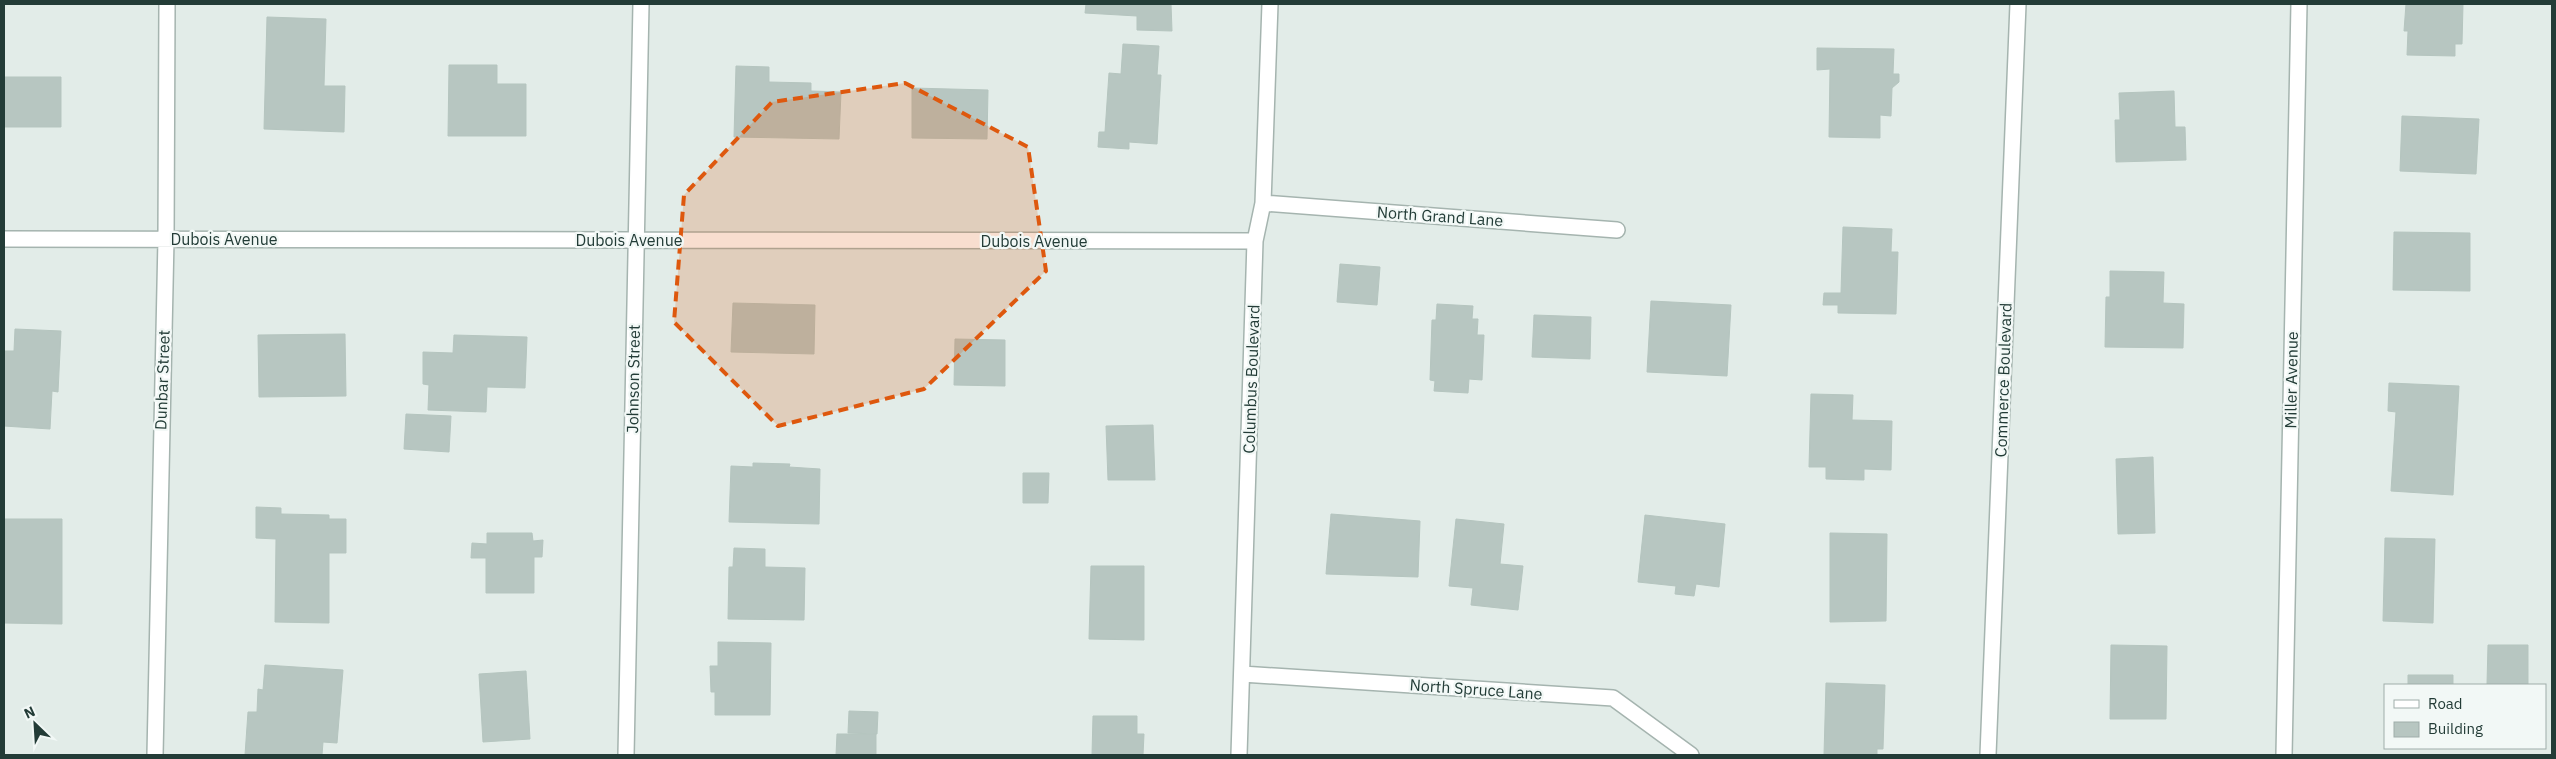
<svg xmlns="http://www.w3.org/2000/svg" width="2556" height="759" viewBox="0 0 2556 759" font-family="'IBM Plex Sans',sans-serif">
	<rect width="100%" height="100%" fill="#e2ece8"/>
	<path fill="#b7c6c1" stroke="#b5c5bf" d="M1086 4H1171L1172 31 1137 30V16L1085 13Z
		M2406 4H2463L2462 44H2455V56L2407 55 2408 31H2404Z
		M267 17 326 19 324 86H345L344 132 264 129Z
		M1123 44 1159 46 1157 75H1161L1157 144 1129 142V149L1098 147 1099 132H1105L1109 73 1121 74Z
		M1817 48 1894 49 1893 74H1899V82L1892 88 1891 116 1880 115V138L1829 137 1830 69 1817 70Z
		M449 65H497V84H526V136H448Z
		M736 66 769 67V82L811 83V91L841 92 839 139 734 137Z
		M4 77H61V127H4Z
		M912 88 988 90 987 139 912 138Z
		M2174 91 2175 127H2185L2186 160 2116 162 2115 120H2120L2119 93Z
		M2402 116 2479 119 2476 174 2400 171Z
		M1843 227 1892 229 1891 252H1898L1896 314 1838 313V305H1823L1824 293H1841Z
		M2394 232 2470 233V291L2393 290Z
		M1340 264 1380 267 1377 305 1337 302Z
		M2110 271 2164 272 2163 303 2184 304 2183 348 2105 347 2106 297H2110Z
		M1651 301 1731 305 1727 376 1647 372Z
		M733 303 815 305 814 354 731 352Z
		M1437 304 1473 306 1472 319H1478L1477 335H1484L1482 380 1469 379 1468 393 1434 391 1435 381 1430 380 1432 320H1436Z
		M1534 315 1591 317 1590 359 1532 357Z
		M15 329 61 331 58 392 52 391 50 429 4 426V351H14Z
		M345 334 346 396 259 397 258 335Z
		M454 335 527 337 525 388 487 387 486 412 428 410 429 385 423 384V352L453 353Z
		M955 339 1005 340V386L954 385Z
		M2389 383 2459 386 2453 495 2391 491 2396 412 2388 411Z
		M1811 394 1853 395 1852 420 1892 421 1891 470 1864 469V480L1826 479V467H1809Z
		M406 414 451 416 449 452 404 449Z
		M1153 425 1155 480H1108L1106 426Z
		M2153 457 2155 533 2118 534 2116 459Z
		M753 463 790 464 789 467 820 469 819 524 729 522 731 466 753 467Z
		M1023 473H1049L1048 503H1023Z
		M256 507 281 508V514L329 515V519H346V553H329V623L275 622 276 539 256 538Z
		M1331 514 1420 521 1418 577 1326 574Z
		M1645 515 1725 524 1719 587 1696 584 1694 596 1675 594 1676 586 1638 582Z
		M5 519H62V624L4 623Z
		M1456 519 1504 524 1500 564 1523 566 1518 610 1471 605 1473 588 1449 586Z
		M487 533H532L533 541 543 540 542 557H534V593H486V558H471L472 543 487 544Z
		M1830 533 1887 534 1886 621 1830 622Z
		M2385 538 2435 539 2433 623 2383 621Z
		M734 548 765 549V567L805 568 804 620 728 619 729 567H733Z
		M1091 566H1144V640L1089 639Z
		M718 642 771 643 770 715H715V692H711L710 666H718Z
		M2111 645 2167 646 2166 719H2110Z
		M2488 645H2528V684H2487Z
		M265 665 343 670 337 743 323 742 322 755H245L248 712H257L258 689 263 690Z
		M526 671 530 739 483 742 479 674Z
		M2408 675H2453V685H2408Z
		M1826 683 1885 685 1883 749H1877V755H1824Z
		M849 711 878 712 877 734 848 733Z
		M1093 716H1137V734H1144L1143 755H1092Z
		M837 734H876V755H836Z"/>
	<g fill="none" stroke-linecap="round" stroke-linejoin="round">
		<defs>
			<path id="minor" d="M1263 203 1617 230
				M4 239 1255 241
				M1242 674 1613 698 1691 755
				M155 755 166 239 167 4
				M626 755 641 4
				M1239 755 1255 241 1263 203 1270 4
				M1988 755 2018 4
				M2284 755 2299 4"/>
		</defs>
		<use href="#minor" stroke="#a5b4af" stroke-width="18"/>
		<use href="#minor" stroke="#fff" stroke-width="15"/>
	</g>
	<path fill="#de580e" fill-opacity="0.2" stroke="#de580e" stroke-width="4" stroke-dasharray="10 6" stroke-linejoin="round" d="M905 83 1028 147 1046 271 924 389 778 426 674 322 684 195 772 102Z"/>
	<g text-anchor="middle" stroke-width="4.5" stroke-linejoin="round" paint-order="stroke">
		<g font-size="16" fill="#233c37" stroke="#f2f8f6">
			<text transform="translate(1440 216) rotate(4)" y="6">North Grand Lane</text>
			<text x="224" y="245">Dubois Avenue</text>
			<text x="629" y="246">Dubois Avenue</text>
			<text x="1034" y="247">Dubois Avenue</text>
			<text transform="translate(633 379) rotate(-89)" y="6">Johnson Street</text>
			<text transform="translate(1251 379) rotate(-88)" y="6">Columbus Boulevard</text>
			<text transform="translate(162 380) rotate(-88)" y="6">Dunbar Street</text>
			<text transform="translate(2003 380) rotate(-88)" y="6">Commerce Boulevard</text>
			<text transform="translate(2291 380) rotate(-89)" y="6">Miller Avenue</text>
			<text transform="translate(1476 689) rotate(4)" y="6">North Spruce Lane</text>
		</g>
	</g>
	<rect width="2556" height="759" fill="none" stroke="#233c37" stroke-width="10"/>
	<rect x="2384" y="684" width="162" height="65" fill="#f2f8f6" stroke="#9fadaa"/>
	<rect x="2394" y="700" width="25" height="8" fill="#ffffff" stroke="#9fadaa"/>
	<text x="2428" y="709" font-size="15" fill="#233c37">Road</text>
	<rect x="2394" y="722" width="25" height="15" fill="#b7c6c1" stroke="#9fadaa"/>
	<text x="2428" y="734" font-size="15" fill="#233c37">Building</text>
	<g transform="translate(35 724) rotate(335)" stroke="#f2f8f6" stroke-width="4" paint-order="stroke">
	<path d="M0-4L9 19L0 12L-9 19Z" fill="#233c37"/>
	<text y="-8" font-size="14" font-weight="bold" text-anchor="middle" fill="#233c37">N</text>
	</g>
</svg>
